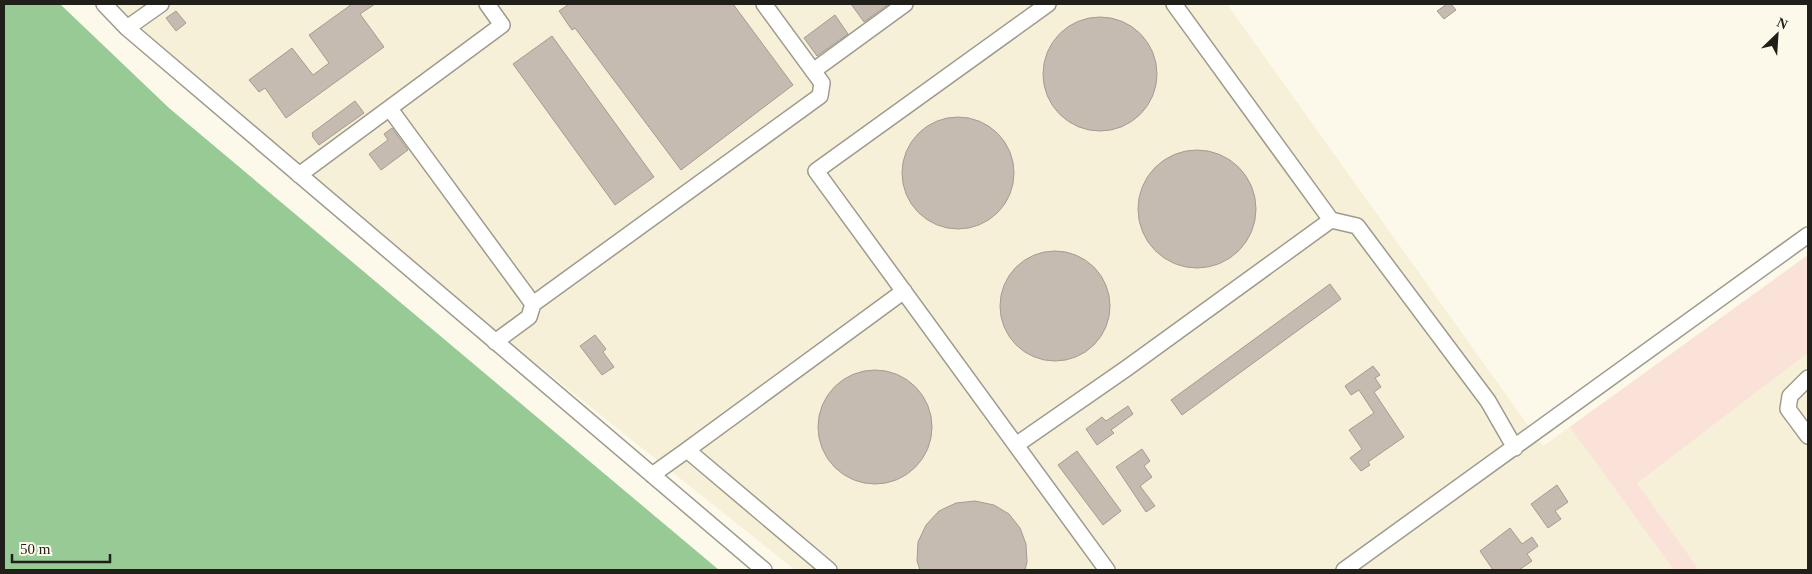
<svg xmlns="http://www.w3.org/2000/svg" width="1812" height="574" viewBox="0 0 1812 574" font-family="Georgia,serif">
	<rect width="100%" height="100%" fill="#fdf9ea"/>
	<path fill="#f7f0d9" d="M116 4H1227L1543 446 1808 255V570H795L519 350 120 10Z"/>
	<path fill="#fae2d9" d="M1808 255V353L1637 483 1699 570H1674L1570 427Z"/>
	<path fill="#97ca95" d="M4 4H60L169 108 719 570H4Z"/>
	<path fill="#c6bbb0" stroke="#a59b90" d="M352 4H375L360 14 384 47 286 118 265 88 259 92 249 80 292 48 313 75 329 63 309 35Z
		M569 4H733L793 85 681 170 575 28 572 30 559 11Z
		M851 4H889L864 22Z
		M1447 4H1451L1456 10 1444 19 1437 11Z
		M176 11 186 23 176 31 166 18Z
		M835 15 848 34 817 56 804 38Z
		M1043 74a57 57 0 1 1 114 0a57 57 0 1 1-114 0Z
		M552 36 654 177 615 205 513 64Z
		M355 101 364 113 319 145 312 136 313 135 312 133Z
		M902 173a56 56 0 1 1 112 0a56 56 0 1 1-112 0Z
		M392 128 408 150 381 170 369 154 388 140 384 134Z
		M1138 209a59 59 0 1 1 118 0a59 59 0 1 1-118 0Z
		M1000 306a55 55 0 1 1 110 0a55 55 0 1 1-110 0Z
		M1330 284 1341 299 1182 415 1171 400Z
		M595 335 606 349 603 352 614 367 602 375 580 346Z
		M1373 366 1380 375 1375 378 1381 387 1374 392 1404 437 1368 462 1370 465 1361 471 1350 458 1362 449 1349 430 1374 413 1359 390 1351 395 1345 386Z
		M818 427a57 57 0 1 1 114 0a57 57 0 1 1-114 0Z
		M1128 406 1133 414 1111 430 1114 433 1097 445 1086 429 1102 417 1106 421Z
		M1142 449 1150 461 1144 466 1152 477 1140 486 1155 506 1146 512 1116 467Z
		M1077 451 1121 511 1103 525 1058 465Z
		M1557 485 1568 502 1555 511 1561 519 1548 528 1531 504Z
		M975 501 994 505 1009 514 1020 528 1026 544 1027 562 1025 570H920L917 561 918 542 926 525 939 511 956 503Z
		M1510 528 1522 544 1532 537 1538 546 1527 554 1532 561 1519 570H1493L1480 551Z"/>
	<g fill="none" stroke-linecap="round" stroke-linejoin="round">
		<defs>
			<path id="minor" d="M104 4 127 28 764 570
				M1048 4 816 171 1107 570
				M1174 4 1331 220 1357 226 1488 401 1515 448
				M127 28 161 4
				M813 71 905 4
				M390 109 533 304 820 96 822 83 764 4
				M299 175 502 25 487 4
				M495 342 529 317 533 304
				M1808 378 1790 396 1788 409 1808 436
				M1016 445 1127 368 1331 220
				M652 475 687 450
				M829 570 687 450 904 291
				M1344 570 1808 235"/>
		</defs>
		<use href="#minor" stroke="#9e9a8d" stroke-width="18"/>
		<use href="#minor" stroke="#fff" stroke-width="15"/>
	</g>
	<rect width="1812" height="574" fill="none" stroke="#211f1a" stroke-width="10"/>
	<g transform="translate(1777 35) rotate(25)" stroke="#fdf9ea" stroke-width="4" paint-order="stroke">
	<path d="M0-4L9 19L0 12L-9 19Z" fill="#211f1a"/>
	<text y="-8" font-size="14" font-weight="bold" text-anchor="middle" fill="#211f1a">N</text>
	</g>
	<path d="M12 554v8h98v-8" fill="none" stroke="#211f1a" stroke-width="2.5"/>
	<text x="20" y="554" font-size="15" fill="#211f1a" stroke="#fdf9ea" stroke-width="4" paint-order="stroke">50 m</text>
</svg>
